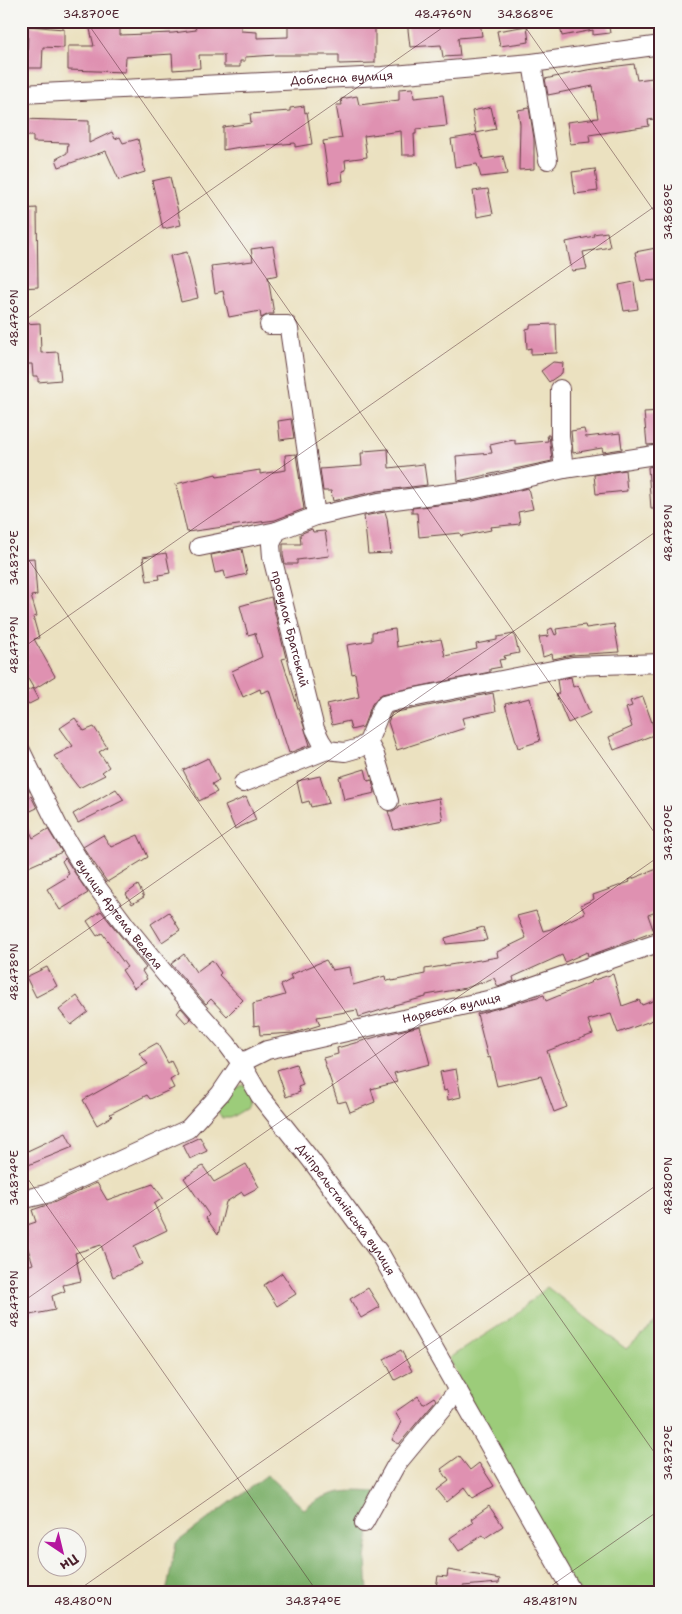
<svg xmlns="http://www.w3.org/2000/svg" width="682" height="1614" viewBox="0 0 682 1614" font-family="'Shantell Sans',sans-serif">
	<rect width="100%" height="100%" fill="#f6f6f2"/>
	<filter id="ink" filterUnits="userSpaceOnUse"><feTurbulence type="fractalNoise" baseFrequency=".02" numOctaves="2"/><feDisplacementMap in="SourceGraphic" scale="10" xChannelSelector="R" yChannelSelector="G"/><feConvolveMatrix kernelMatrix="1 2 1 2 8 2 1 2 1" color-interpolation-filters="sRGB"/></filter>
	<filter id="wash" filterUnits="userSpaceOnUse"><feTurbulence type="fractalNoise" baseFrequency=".0096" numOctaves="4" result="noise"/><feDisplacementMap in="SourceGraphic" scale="20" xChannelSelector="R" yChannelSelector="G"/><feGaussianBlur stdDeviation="1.12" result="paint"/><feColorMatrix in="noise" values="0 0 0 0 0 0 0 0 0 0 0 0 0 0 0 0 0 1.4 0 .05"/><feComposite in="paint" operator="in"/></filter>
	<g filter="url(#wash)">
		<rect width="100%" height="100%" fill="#ebe1c0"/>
		<path fill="#9ccc7a" stroke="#737652" d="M245 1084 252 1092 247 1108 230 1118H222L218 1113C223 1097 229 1089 245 1084Z
			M547 1287 626 1349 661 1318V1593H564L449 1358 511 1318Z"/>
		<path fill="#7db06a" stroke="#64684a" d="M267 1475 304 1509C330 1490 345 1490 376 1492L366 1558 368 1593H166L176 1543Z"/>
		<g id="blocks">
			<path fill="#df91b1" d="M108 21 110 23H120V35L173 33 196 30 194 21H241V31L257 32V38L288 37V23L336 22V25L375 24V63L339 64V55H276L245 57V61H240V67H224V55H199L200 68 173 70 172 54 126 57 125 72 68 70V46H94L89 25Z
				M407 21H422V23L480 21 482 36 458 38 460 56 443 57 441 45 410 47Z
				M559 21H608L610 33 593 35V30L562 36Z
				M28 26 64 29V48L43 47 42 68H27Z
				M527 26 529 42 500 46 497 31Z
				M634 64 637 80 653 78 654 87 661 86V118L648 120 649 126 589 135 590 142 570 144 567 122 598 118 593 86 548 95 545 79 587 70Z
				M413 88 414 98 443 95 447 126 416 129V134H414L415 155H402L401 131 364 136 367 157 345 160 346 170 342 171 343 181 329 183 323 141 342 138 336 105H342L341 99 357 96 359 105 399 100V89Z
				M304 106 305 113 307 112 312 144 295 147V143L240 148V147L223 150V127L251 123 250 114 290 111V108Z
				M491 107 496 129 476 133 472 111Z
				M529 108 534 138V169L519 170 520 124 518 110Z
				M21 119 89 121V143L112 132 115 139 120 137 123 143 138 139 145 172 119 180 106 151 59 167 56 159 67 153 68 143 33 142V136H21Z
				M476 135 483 159 503 156 507 174 481 177 477 164 455 167 451 139Z
				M595 169 598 191 575 194 572 172Z
				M170 177 181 225 163 229 152 181Z
				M488 189 493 214 477 217 473 191Z
				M37 208 38 287 21 288V209Z
				M607 232 610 247 583 252 587 269 572 271 566 242 594 236 593 234Z
				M273 246 278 275 268 277 274 314H269L261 318 260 311 229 317 223 291 215 293 211 266 253 261 251 249Z
				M656 248 658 260H660L661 280 641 281 635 252Z
				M187 252 198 298 181 302 170 256Z
				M634 282 638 309 624 311 619 285Z
				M40 323 41 353 58 352 61 380 38 382V376H33L32 364H24L23 324Z
				M556 324 557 353 531 354V348L527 349 526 329 530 328V325Z
				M553 362 563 363 562 373 549 382 541 371Z
				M661 411V444L647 445 644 412Z
				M291 419 294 438 280 440 278 421Z
				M584 429 586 437 620 433 622 449 603 452 602 448 573 453 571 431Z
				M547 435H549L552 461 458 481 456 456 492 453 490 445 508 441 515 440V444L548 441Z
				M388 449 389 468 424 464 427 485 378 491 333 501 331 491H323L320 469 362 466 361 453H364V451Z
				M296 454 304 509 275 520 187 532 176 484 216 474 217 477 260 470V474L286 470 285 455Z
				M661 465V509H651L648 467Z
				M625 470 627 491 596 494 594 475Z
				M528 488 533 509 518 512 520 524 490 527 491 530 461 536 460 533 419 537 417 513H412V508L473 501Z
				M385 512 387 518 391 553 368 554 364 516Z
				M312 529 313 532 325 531 329 556 297 560V564H285L283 555V544H301L300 534Z
				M242 549 247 574 226 579 224 571 215 573 211 555Z
				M166 553 170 573 159 575 160 579 147 581 143 557Z
				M34 558 37 595 31 596 37 616 33 617 39 638 34 639 55 676 34 689 21 667 28 662 21 651V559Z
				M271 597 286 658 282 659 310 745 289 753 269 690 261 693 260 689 243 697 232 671 262 657 255 633 248 635 240 606Z
				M614 624 619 652 572 655 553 659 552 654 543 657 539 637 549 636 548 630 552 628 555 635 557 634 556 629 585 625 586 628Z
				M395 629 397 647 441 639 445 656 477 649 476 644 497 640V637L514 634 519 653 504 656 505 659 499 660 501 667 490 669V672L382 694 377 698 372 704 363 727 351 730 349 721 332 725 327 704 359 697 355 673 352 674 347 645 372 641V632Z
				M571 677 573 687 578 685 590 713 568 723 556 695 559 693 557 680Z
				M33 688 39 699 21 708V694Z
				M493 693 496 711 462 718 465 728 397 750 388 722 392 713Z
				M643 697 656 734 614 750 609 737 632 727 626 708 632 706 630 701Z
				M530 698 540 741 518 748 505 704Z
				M75 718 84 731 94 727 107 747 99 752 109 767 102 772 105 775 79 788 54 756 73 746 60 728Z
				M208 758 219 780 212 784 217 792 199 801 183 770Z
				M365 769 368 781 372 780 375 793 344 800 339 777Z
				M320 776 329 803 311 807 309 801 302 803 297 781Z
				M116 789 124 800 78 823 73 814Z
				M31 796 37 808 22 815 33 838 48 829 62 852 26 868 21 857V801Z
				M246 797 256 820 235 829 225 806Z
				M439 798 443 820 394 830 388 811H393L399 807V806Z
				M103 835 111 847 138 835 148 857 107 882 83 847Z
				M65 858 88 893 60 910 47 889 67 877 66 876 69 874 62 861Z
				M657 869 661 879V910L648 915 654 932 588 956 587 952 565 962 562 955 513 977 514 981 498 987 494 978 466 988 426 995V997L394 1005V1006L359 1017 357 1010 317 1017 320 1025 294 1033 260 1035 259 1025 254 1026 253 1004 285 995 281 985 292 979 290 975 326 960 332 970 350 967 353 985 385 976 386 981 392 980V981L425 974V969L498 957 497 952 526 938 517 916 536 911 543 931 551 929 585 913 581 905 594 899 593 895 630 882 629 880Z
				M138 885 144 897 132 904 126 894Z
				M101 911 146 968 142 971 147 979 134 988 122 970 127 967 102 933 97 936 87 921Z
				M169 912 180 930 162 942 151 924Z
				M483 927 487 940 446 944 445 938Z
				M184 954 196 972 212 960 221 973 219 975 243 1000 227 1016 211 999 206 1004 171 964Z
				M47 967 57 986 36 997 26 977Z
				M613 974 622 1006 639 1000 642 1005 661 998V1017L618 1033 611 1014 588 1020 593 1034 547 1051 567 1107 554 1112 541 1076 497 1086 490 1057 488 1058 477 1014 544 995 546 1001 592 982 591 981Z
				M77 996 88 1012 71 1025 59 1010Z
				M181 1008 191 1019 186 1023 177 1013Z
				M420 1026 430 1064 394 1073 397 1082 371 1089 375 1102 350 1112 346 1101 338 1103 323 1058 338 1054 337 1048 383 1035Z
				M157 1043 168 1063 171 1061 178 1075 170 1080 174 1088 150 1099 147 1095 110 1114 112 1116 97 1125 83 1100 148 1064 139 1053Z
				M296 1064 303 1085 298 1087 300 1092 286 1097 277 1070Z
				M456 1069 461 1097 448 1100 447 1090 444 1091 440 1072Z
				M66 1133 73 1147 21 1168V1154Z
				M200 1137 207 1151 190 1159 183 1145Z
				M246 1164 259 1187 244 1195 242 1192 226 1202 218 1235 206 1218 209 1215 184 1178 203 1166 214 1182Z
				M97 1183 107 1200 153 1184 163 1198 154 1204 167 1230 134 1246 142 1264 113 1277 101 1245 75 1253 81 1281 63 1285 65 1291 52 1296 55 1310 30 1315 21 1286V1268L33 1264 21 1227 36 1222 32 1210 53 1203Z
				M282 1273 296 1294 277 1306 264 1285Z
				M368 1288 380 1307 361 1318 350 1299Z
				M401 1350 412 1371 395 1380 384 1359Z
				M418 1396 423 1404 434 1397 436 1400 399 1444 392 1440 401 1422 395 1412Z
				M459 1456 470 1470 479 1463 494 1486 473 1498 465 1487 447 1502 437 1490 449 1481 441 1469Z
				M489 1506 503 1526 485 1538 483 1535 459 1551 450 1538 473 1522 471 1519Z
				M448 1570 500 1579 499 1583 463 1586 462 1593H435L438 1576 447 1577Z"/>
		</g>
	</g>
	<g filter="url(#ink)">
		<use href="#blocks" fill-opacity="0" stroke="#623c41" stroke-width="1"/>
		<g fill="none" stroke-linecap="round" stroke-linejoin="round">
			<defs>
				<g id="minor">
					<path d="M532 63 548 160"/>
					<path id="s1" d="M21 94 382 76 532 63 661 45"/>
					<path d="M269 325H287L289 329 316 516"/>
					<path d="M560 389V437L564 469"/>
					<path id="s2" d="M661 454 564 469 472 490 379 502 316 516 277 531 271 544 272 557 315 729 321 741 327 750 345 752 359 748 368 742 381 710 385 704 396 701 573 666 661 663"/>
					<path d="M199 547 277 531"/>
					<path d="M368 742 375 755 389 801"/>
					<path id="s3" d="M21 751 58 826 88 875 126 926 166 975 227 1044 241 1063 260 1096 311 1160 381 1255 573 1593"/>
					<path d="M243 783 327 750"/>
					<path id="s4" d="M21 1200 46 1194 188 1129 220 1094 241 1063 267 1050 501 997 661 942"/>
					<path d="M364 1523 396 1465 458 1390"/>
				</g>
			</defs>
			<use href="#minor" stroke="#623c41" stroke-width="20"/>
			<use href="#minor" stroke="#fff" stroke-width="18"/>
		</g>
	</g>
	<path fill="none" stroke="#4a1f2b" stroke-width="1" stroke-opacity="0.45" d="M86 21 661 842M521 21 661 221M21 323 452 21M21 549 661 1462M21 649 661 202M21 976 661 528M21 1169 318 1593M21 1303 661 855M74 1593 661 1182M541 1593 661 1509"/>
	<g text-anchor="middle" stroke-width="5" stroke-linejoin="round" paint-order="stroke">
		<g font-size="12" fill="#4a1f2b" stroke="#f6f6f2">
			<text dy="4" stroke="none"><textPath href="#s1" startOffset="321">Доблесна вулиця</textPath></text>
			<text dy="4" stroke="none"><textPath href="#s2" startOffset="494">провулок Братський</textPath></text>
			<text dy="4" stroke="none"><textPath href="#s3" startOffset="191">вулиця Артема Веделя</textPath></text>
			<text dy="4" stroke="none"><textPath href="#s4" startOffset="485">Нарвська вулиця</textPath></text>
			<text dy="4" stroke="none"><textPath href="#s3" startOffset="564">Дніпрельстанівська вулиця</textPath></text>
		</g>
	</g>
	<rect width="682" height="1614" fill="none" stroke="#f6f6f2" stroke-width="55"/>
	<g transform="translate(62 1552) rotate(145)"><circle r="24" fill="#f6f6f2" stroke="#b1a0a2"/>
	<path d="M0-4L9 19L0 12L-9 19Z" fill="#b5179e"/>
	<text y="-8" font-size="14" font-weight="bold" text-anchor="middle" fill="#4a1f2b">Пн</text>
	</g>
	<rect x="28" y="28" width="626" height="1558" fill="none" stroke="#4a1f2b" stroke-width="2"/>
	<g font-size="12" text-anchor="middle" fill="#4a1f2b">
		<text x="91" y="18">34.870°E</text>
		<text x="443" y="18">48.476°N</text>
		<text x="525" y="18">34.868°E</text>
		<text transform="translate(668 212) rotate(-90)" y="4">34.868°E</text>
		<text transform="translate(14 318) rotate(-90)" y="4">48.476°N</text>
		<text transform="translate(668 533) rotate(-90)" y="4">48.478°N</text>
		<text transform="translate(14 558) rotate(-90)" y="4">34.872°E</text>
		<text transform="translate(14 645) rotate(-90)" y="4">48.477°N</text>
		<text transform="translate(668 833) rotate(-90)" y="4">34.870°E</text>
		<text transform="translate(14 972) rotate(-90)" y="4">48.478°N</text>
		<text transform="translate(14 1178) rotate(-90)" y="4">34.874°E</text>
		<text transform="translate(668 1186) rotate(-90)" y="4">48.480°N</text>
		<text transform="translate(14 1299) rotate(-90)" y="4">48.479°N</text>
		<text transform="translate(668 1453) rotate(-90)" y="4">34.872°E</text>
		<text x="83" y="1605">48.480°N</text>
		<text x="313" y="1605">34.874°E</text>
		<text x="550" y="1605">48.481°N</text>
	</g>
</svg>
